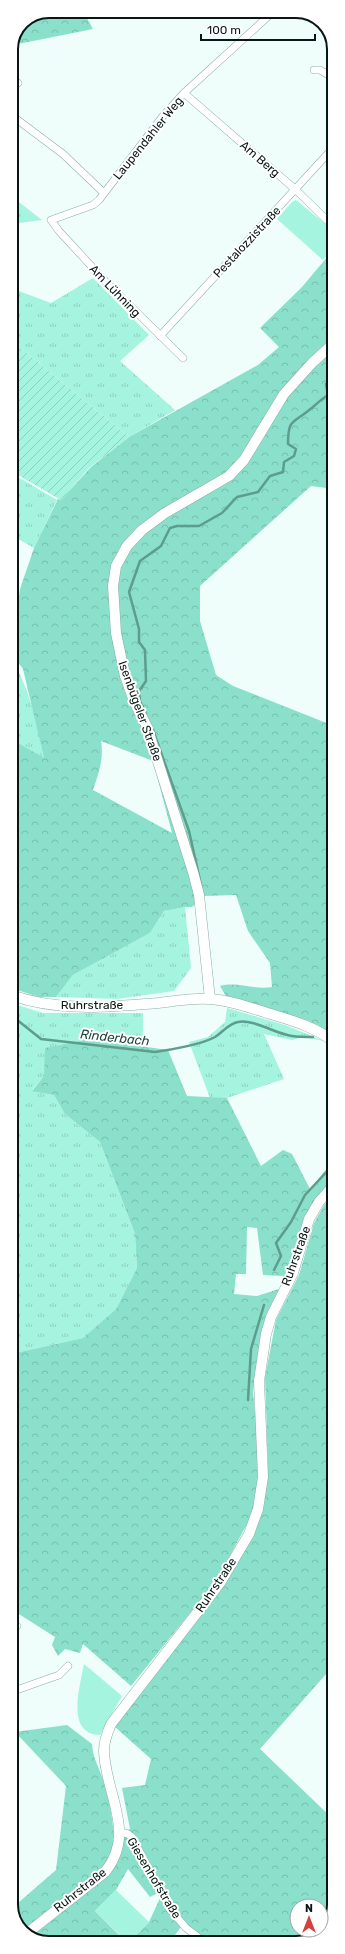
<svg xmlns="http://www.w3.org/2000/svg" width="345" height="1954" viewBox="0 0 345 1954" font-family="Rubik,sans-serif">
	<defs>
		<pattern id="grass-tufts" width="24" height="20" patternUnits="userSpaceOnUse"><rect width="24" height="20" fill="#a5f4df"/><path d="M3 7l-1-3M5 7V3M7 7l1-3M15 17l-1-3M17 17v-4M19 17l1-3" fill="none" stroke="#8dd0be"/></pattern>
		<pattern id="forest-crowns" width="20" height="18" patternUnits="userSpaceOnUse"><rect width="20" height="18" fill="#8ae0ca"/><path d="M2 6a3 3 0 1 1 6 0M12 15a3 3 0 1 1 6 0" fill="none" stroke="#76bfad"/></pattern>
		<pattern id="garden-furrows" width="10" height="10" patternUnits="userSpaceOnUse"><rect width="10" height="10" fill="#a5f4df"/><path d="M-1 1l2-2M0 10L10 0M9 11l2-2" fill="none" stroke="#8dd0be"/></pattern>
	</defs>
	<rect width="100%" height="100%" fill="#effefa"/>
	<path fill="url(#grass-tufts)" d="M11 196 42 220 11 224Z
		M93 278 149 335 120 361 175 410 129 437 11 340V295L16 290 51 303Z
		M11 473 57 500 34 548 11 535Z
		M11 658C30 689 37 724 44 759L11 739Z
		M185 907 191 968 174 991 117 999 56 997 73 975 150 933 164 911Z
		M11 1003 43 1013H143V1046L90 1039 44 1076 32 1090 54 1095 65 1114 100 1142 135 1234 137 1268 116 1309 83 1338 11 1354Z
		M227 1008 285 1025 324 1041 303 1037 292 1040 264 1034 284 1079 227 1098H210L189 1042 208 1037 225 1022Z"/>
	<path fill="url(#forest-crowns)" fill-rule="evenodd" d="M49 11H83L93 29 13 45 22 22Z
		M334 249V304L330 308 334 311V489L311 486 200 586V621L216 675 233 686 334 726V1035L315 1025 227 998 220 986C237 981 253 990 272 987L270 963 248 931 236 895 204 896 192 907H185L164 911 150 933 73 975 56 997H39L11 988 17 964 11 960V739L44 758 23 669 11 653 20 589 34 548 58 499 61 500 91 467 129 437 258 365 279 347 260 328 302 287ZM101 741 153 761 172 833 93 790C99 772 104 759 101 741Z
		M90 1039 168 1050 187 1096 227 1098 261 1166 283 1150 292 1154 310 1189 334 1160V1178L305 1216 296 1247 285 1276 263 1275 257 1228 247 1227 246 1274H236L234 1294 257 1296 279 1289 267 1313 260 1339 253 1392 258 1445 259 1478 252 1515 216 1581 131 1686 83 1644 80 1653 65 1649 58 1656 52 1645 55 1637 11 1609V1354L83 1338 116 1309 137 1268 135 1234 100 1142 65 1114 54 1095 32 1091 44 1076 45 1048Z
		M334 1194V1665L260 1749 334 1820V1905L324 1930 301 1943H198L192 1940 140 1846 162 1891 150 1897 128 1869 116 1890 95 1911 127 1943H44L27 1934 20 1927 11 1909 56 1870 66 1786 15 1732 67 1725 92 1744C93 1758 98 1765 102 1777 109 1796 112 1815 114 1835L130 1829 122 1788 145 1785 151 1759 115 1727 256 1528 264 1504 268 1467 265 1377 276 1320 299 1275 314 1223 324 1205ZM297 1906H321V1930H297Z
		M160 1898 181 1927 169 1943H128L149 1922Z"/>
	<path fill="#a5f4df" d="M296 200 334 231V248L323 260 277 219 292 202Z
		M84 1664 122 1696 100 1735C65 1734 80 1686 84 1664Z
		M116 1890 149 1922 128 1943 95 1911Z"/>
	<path fill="url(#garden-furrows)" d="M11 340 129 437 90 467 61 500 11 471Z"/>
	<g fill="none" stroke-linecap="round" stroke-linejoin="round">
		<path stroke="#5c9d8d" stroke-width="2.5" d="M146 714 140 701 139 691 146 681 145 650 139 642V629L129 592 140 561 161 546 170 528 177 526H199L222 513 237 497 258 492 270 476 283 472 284 462 294 456 296 449 288 444C288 419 293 423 308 411 316 405 320 400 328 395L326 384 334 377
			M153 730 189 831 201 885
			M11 1015 41 1039 155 1052C170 1050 203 1044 215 1037 223 1032 228 1024 238 1022 254 1019 276 1034 292 1036 299 1037 306 1037 313 1037
			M274 1270 281 1256 276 1243 291 1222 305 1195 334 1164
			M248 1400 251 1349 264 1305"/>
		<defs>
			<path id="street" d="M314 70H320L334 78
				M11 88 18 83
				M184 93 296 190 334 227
				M11 115 63 154 104 193
				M160 336 334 147
				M183 358 106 282 59 231 51 220 93 205 99 200 163 116 184 93 274 11
				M11 1633 17 1626
				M11 1692 59 1675 68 1666
				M120 1832 128 1834 132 1837 170 1909 186 1928 206 1943"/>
			<path id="secondary" d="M11 995C58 1012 109 1007 158 1003 175 1001 192 998 209 999 231 1000 253 1009 274 1015 294 1021 317 1028 334 1042
				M210 999 199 895 193 872 147 727 134 701 125 676 116 633 113 586 116 566 127 546 142 530 165 513 229 476 244 460 284 394 312 363 334 343
				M26 1934 105 1872C137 1833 105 1793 104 1751 104 1741 107 1733 111 1724L220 1583 249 1534 258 1509 263 1477 259 1381 266 1334 271 1317 293 1273 309 1219 319 1202 334 1185"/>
		</defs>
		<use href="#street" stroke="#8bafa5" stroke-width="8"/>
		<use href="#secondary" stroke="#8bafa5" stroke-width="11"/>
		<use href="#street" stroke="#fff" stroke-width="7"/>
		<use href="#secondary" stroke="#fff" stroke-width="10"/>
	</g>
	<g text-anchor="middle" stroke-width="4" stroke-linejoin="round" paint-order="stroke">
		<g font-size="12" fill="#091714" stroke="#fff">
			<text transform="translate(148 138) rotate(-51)" y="4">Laupendahler Weg</text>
			<text transform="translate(260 159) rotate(41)" y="4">Am Berg</text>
			<text transform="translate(247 242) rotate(-47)" y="4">Pestalozzistraße</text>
			<text transform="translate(115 291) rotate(46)" y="4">Am Lühning</text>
			<text transform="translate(140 711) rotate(70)" y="4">Isenbügeler Straße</text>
			<text x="92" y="1009">Ruhrstraße</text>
			<text transform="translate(296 1256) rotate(-70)" y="4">Ruhrstraße</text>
			<text transform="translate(216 1585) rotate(-56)" y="4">Ruhrstraße</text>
			<text transform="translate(154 1878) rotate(59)" y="4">Giesenhofstraße</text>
			<text transform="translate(80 1890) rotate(-38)" y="4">Ruhrstraße</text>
		</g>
		<g font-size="13" font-style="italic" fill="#1e463d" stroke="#fff">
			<text transform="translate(115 1037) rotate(6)" y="5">Rinderbach</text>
		</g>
	</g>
	<path d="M0 0H345V1954H0ZM49 18H296A31 31 0 0 1 327 49V1905A31 31 0 0 1 296 1936H49A31 31 0 0 1 18 1905V49A31 31 0 0 1 49 18Z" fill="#fff" fill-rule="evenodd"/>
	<path fill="none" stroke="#091714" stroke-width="2" d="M49 18H296A31 31 0 0 1 327 49V1905A31 31 0 0 1 296 1936H49A31 31 0 0 1 18 1905V49A31 31 0 0 1 49 18Z"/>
	<g transform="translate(309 1918)"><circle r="19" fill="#ffffff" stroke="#9da2a1"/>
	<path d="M0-3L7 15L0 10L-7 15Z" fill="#d1433d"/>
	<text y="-6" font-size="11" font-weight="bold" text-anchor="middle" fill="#091714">N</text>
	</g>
	<path d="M201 34v6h114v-6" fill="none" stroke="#091714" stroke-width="2"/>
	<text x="207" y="34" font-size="12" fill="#091714" stroke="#ffffff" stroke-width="3" paint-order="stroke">100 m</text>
</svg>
